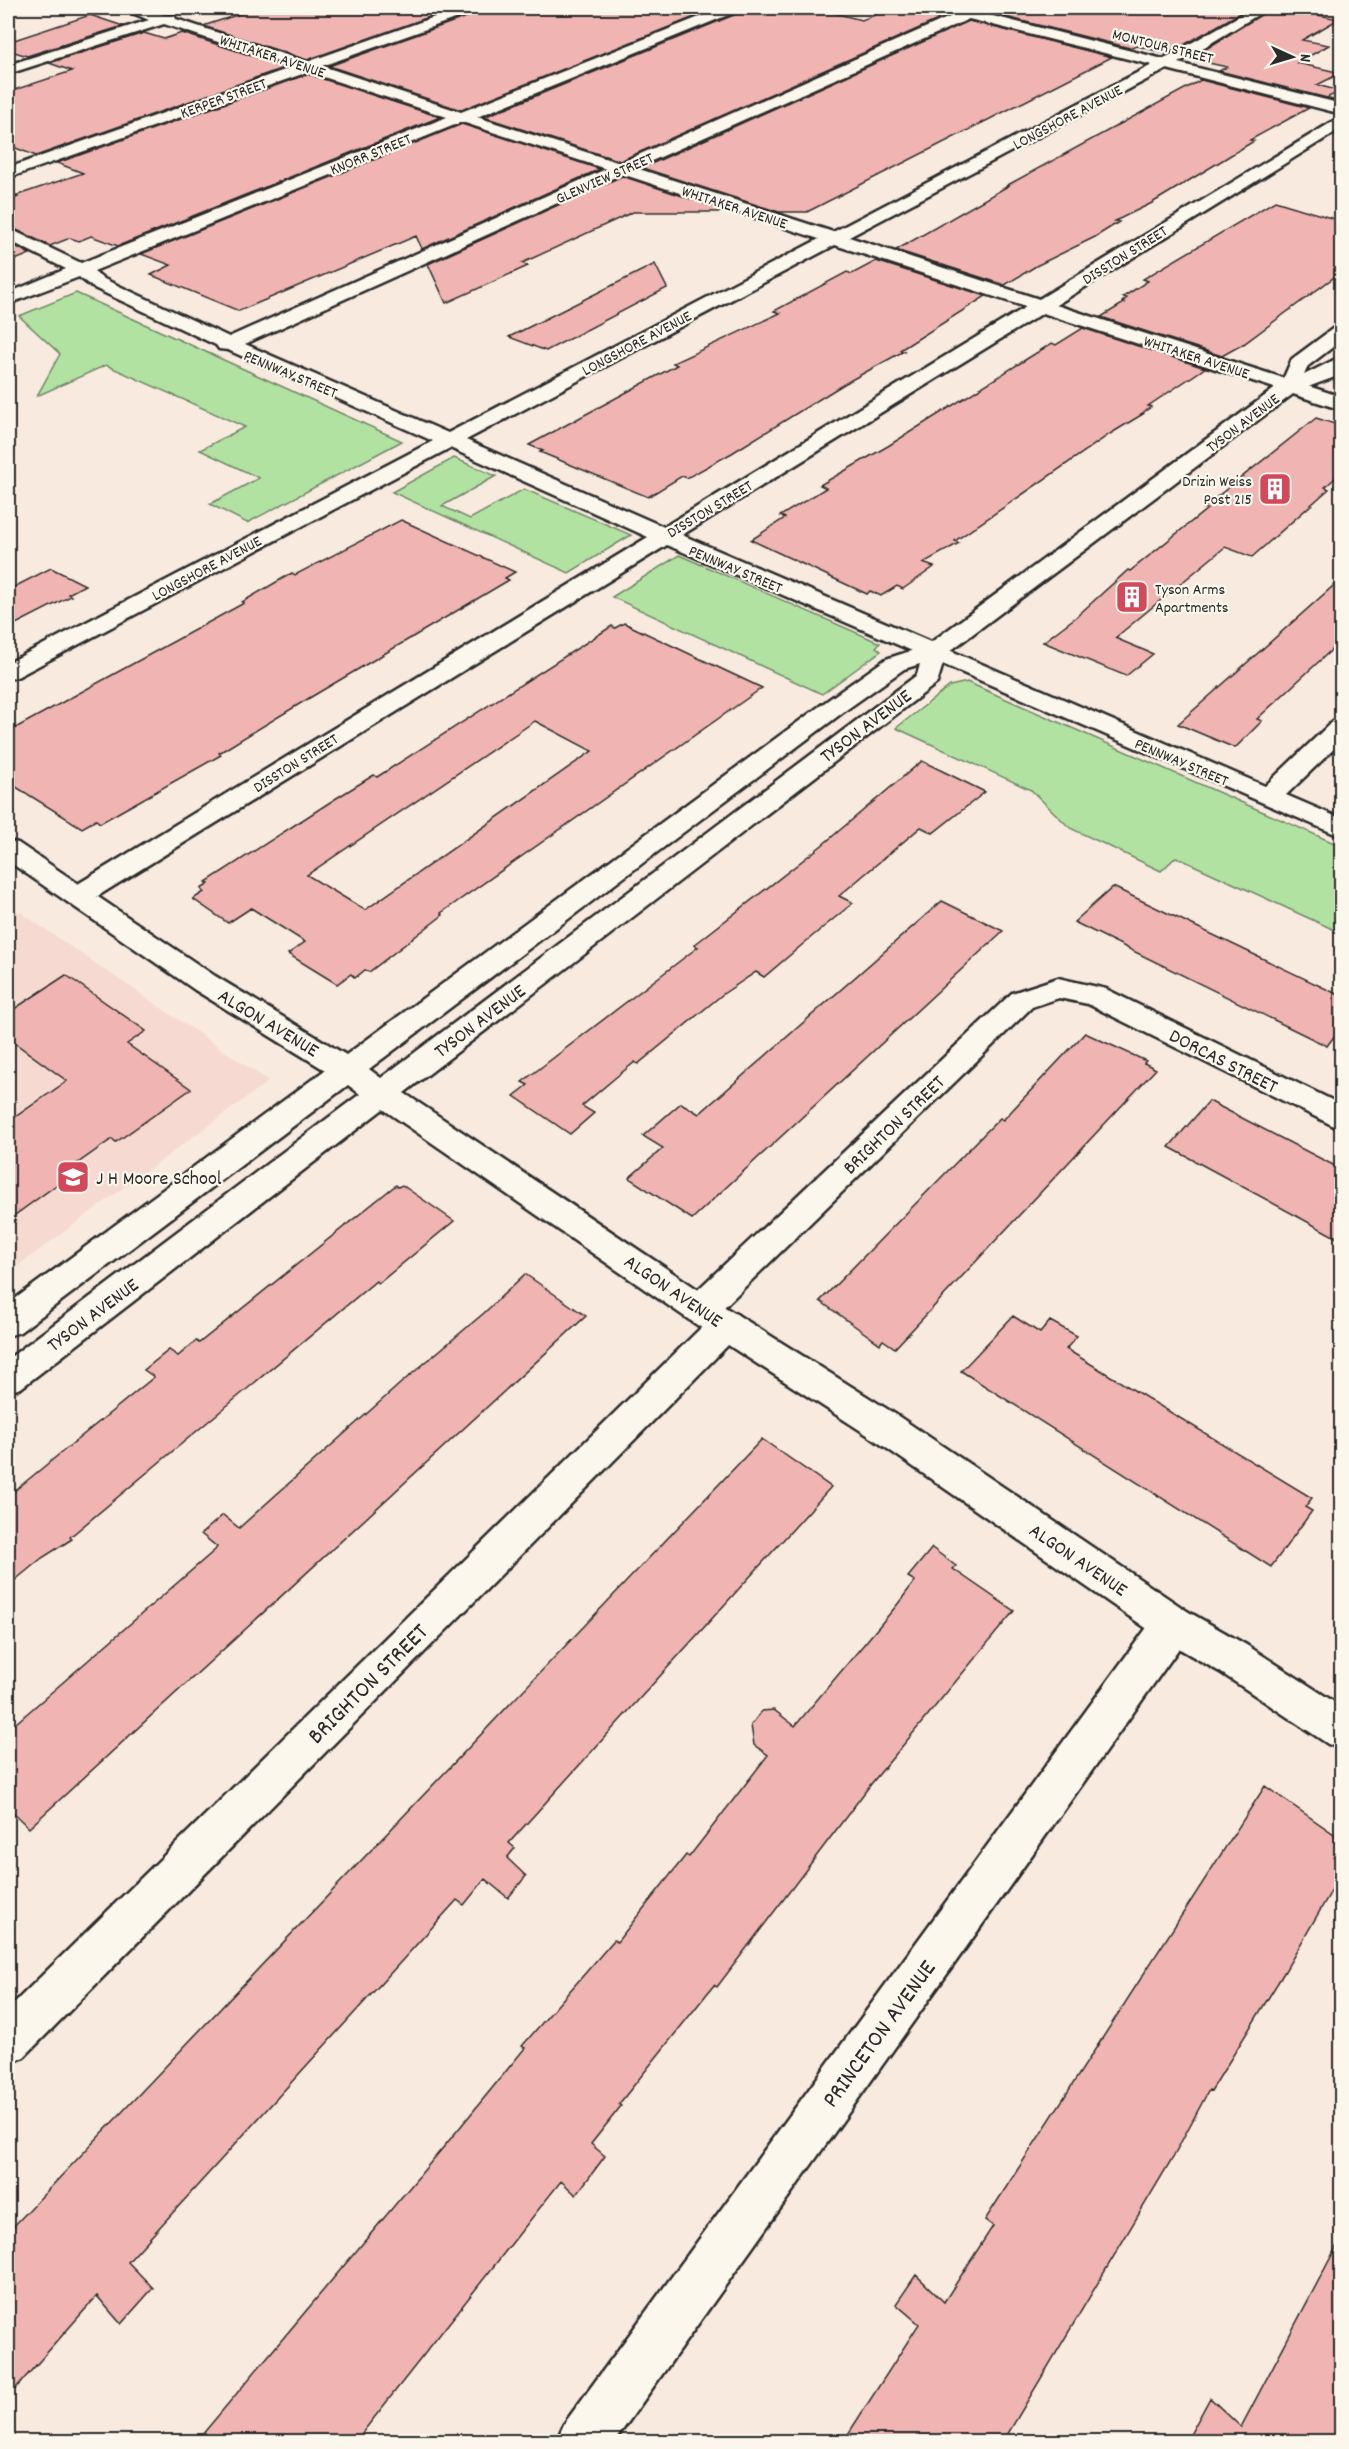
<svg xmlns="http://www.w3.org/2000/svg" width="1349" height="2449" viewBox="0 0 1349 2449" font-family="Dekko,sans-serif">
	<rect width="100%" height="100%" fill="#f9eae0"/>
	<filter id="ink" filterUnits="userSpaceOnUse"><feTurbulence type="fractalNoise" baseFrequency=".0167" numOctaves="2"/><feDisplacementMap in="SourceGraphic" scale="12" xChannelSelector="R" yChannelSelector="G"/><feConvolveMatrix kernelMatrix="1 2 1 2 8 2 1 2 1" color-interpolation-filters="sRGB"/></filter>
	<g filter="url(#ink)">
		<path fill="#f6dad2" d="M8 904 269 1081 8 1273Z"/>
		<path fill="#b2e2a2" stroke="#6e8666" stroke-width="1.5" d="M76 293 402 441 247 523 210 504 259 478 200 450 245 427 106 365 37 396 60 354 19 316Z
			M454 458 496 476 442 506 470 519 524 489 631 535 569 573 392 492Z
			M679 555 880 643 876 647 881 651 822 694 612 597Z
			M967 682 1341 846V933L1176 857 1161 871 1070 828 1031 790 896 728 950 686Z"/>
		<path fill="#f0b5b2" stroke="#2b2b2b" stroke-width="1.5" fill-rule="evenodd" d="M258 8H455L307 60 203 26Z
			M481 8H717L461 110 329 66 478 13Z
			M742 8H813L862 20 893 8 940 19 620 161 484 117 739 13Z
			M990 8H1249L1168 54 1138 46 1130 48 986 12Z
			M1271 8H1282L1339 19 1302 40 1329 45 1297 63 1341 73 1317 85 1340 91 1327 98 1219 71 1227 67 1190 59Z
			M90 15 123 26 27 56 8 50V42Z
			M969 21 1112 57 807 212H779L642 168Z
			M144 33 164 39 182 33 286 67 36 156 8 145V92L72 71 49 63Z
			M308 74 440 117 118 246 91 236 79 241 70 238 50 246 8 226V201L18 197 15 196 83 173 57 163Z
			M1201 80 1309 108 1250 140 1254 141 1152 203 1115 221 1119 222 1095 237 1036 266 1005 285 896 250 1008 186H1006Z
			M462 124 600 169 422 249 416 236 239 311 151 275 171 265 141 254Z
			M622 176 731 212H633L522 263 528 266 446 303 428 264Z
			M1275 201 1341 221V272L1245 343 1222 356 1101 317 1124 303 1122 302 1127 298 1123 297 1148 281 1143 279Z
			M8 242 30 254 8 263Z
			M876 261 986 296 900 350 904 351 844 384 732 453 687 478 682 476 648 497 540 452 543 451 529 445 677 365 673 363 780 313 774 311 847 272 852 274Z
			M655 264 667 288 546 351 509 337Z
			M1083 328 1205 368 1148 406 1151 407 1141 414H1143L1110 434 955 541 959 543 923 563 934 567 903 589 897 586 881 596 870 591 867 594 751 540 785 518 780 516 826 488 820 485 888 446 1052 343 1056 345Z
			M1316 418 1341 426V473L1325 487 1329 489 1252 557 1225 547 1115 638 1153 654 1126 676 1043 642 1076 617 1128 570 1130 571 1207 509 1203 508Z
			M401 520 515 572 505 578 509 580 306 700 219 753 221 755 100 823 96 820 82 828 8 782V732L244 603 242 602 292 573 295 575Z
			M51 568 85 585 68 594 71 596 8 628V590Z
			M1341 579V641L1257 719 1262 721 1235 748 1178 724Z
			M624 623 762 688 441 913 443 915 369 972 365 970 355 978 351 974 337 984 288 954 305 942 251 908 228 923 193 899 204 892 201 889 209 884 206 882 335 799 374 775 377 777 612 626 615 628ZM535 721 592 751 365 910 307 875Z
			M922 761 985 792 933 833 921 827 839 896 853 903 809 939 764 977 756 972 723 994 638 1064 635 1062 615 1078 582 1106 594 1113 570 1134 514 1096 528 1085 522 1082 698 947 694 945 821 846Z
			M1113 887 1341 996V1027L1327 1046 1074 922Z
			M942 901 1003 931 692 1219 629 1178 663 1148 643 1136 681 1103 699 1114Z
			M66 975 146 1031 127 1044 191 1089 116 1142 112 1139 61 1175 66 1178 8 1220V1122L67 1081 8 1038V1013Z
			M1085 1033 1146 1061 1144 1063 1156 1069 895 1348 883 1340 880 1344 820 1301 985 1133 1000 1118 1003 1120Z
			M1209 1101 1341 1169V1240L1169 1147Z
			M396 1185 398 1187 402 1185 454 1221 379 1283 376 1281 210 1420 70 1537 72 1539 42 1558 8 1586V1496L154 1377 144 1370 169 1350 178 1356 196 1341 199 1343Z
			M525 1274 586 1316 29 1828 8 1808V1730L215 1550 217 1547 201 1534 223 1515 239 1528 401 1383 484 1313Z
			M1013 1316 1040 1333 1050 1321 1077 1336 1066 1349 1312 1498 1305 1507 1312 1511 1271 1567 961 1371Z
			M762 1439 831 1487 509 1843 515 1848 507 1858 526 1876 508 1898 485 1879 464 1905 457 1900 128 2262 153 2288 121 2324 97 2296 8 2397V2232Z
			M932 1548 956 1566 953 1569 1014 1611 871 1784 717 1987 714 1985 619 2104 621 2106 591 2144 605 2156 576 2195 561 2181 355 2442H196L457 2131 525 2048 522 2046 614 1940 617 1942 686 1855 689 1857 768 1755 754 1745 751 1725 762 1711 774 1710 795 1726 897 1605 915 1581 908 1577Z
			M1265 1786 1341 1839V1874L1285 1971 1211 2091 1209 2090 1173 2157 1003 2442H843L919 2324 896 2304 916 2275 944 2302 993 2226 985 2220Z
			M1341 2238V2442H1186L1210 2398 1241 2427Z"/>
		<g fill="none" stroke-linecap="round" stroke-linejoin="round">
			<defs>
				<path id="street" d="M121 8H141L164 15H174L176 19 307 62 460 8H479L477 11 322 66 461 112 722 8H740L738 11 477 117 620 163 954 15 948 11 952 8H988L981 13 1163 59 1253 8H1269L1178 63 1342 104V114L1167 69 849 237 1039 299 1342 116V128L1056 305 1342 397V410L1043 313 682 535 1265 786 1333 721 1342 719V741L1286 795 1342 819V837L667 545 88 902 78 905 68 902 64 896 68 890 648 537 450 448 17 677 8 679V663L433 441 228 350 219 349 216 345 92 287 79 277 8 304V293L66 269 8 240V228L81 263 447 117 308 72 8 178V168L293 67 164 24 8 74V65L149 20ZM969 19 1152 65 833 232 636 168ZM462 122 606 169 229 337 104 279 94 271ZM622 174 819 239 448 433 245 344ZM835 245 1026 307 664 527 466 440Z
					M1058 978 1106 989 1342 1105V1130L1088 1004 1059 998 1032 1007 717 1314 726 1311 738 1315 743 1325 738 1335 24 2057 8 2064V2009L709 1320 700 1323 688 1319 683 1309 688 1299 1012 993Z
					M1173 1606 1187 1611 1193 1624 1187 1637 614 2442H556L564 2424 1159 1611Z"/>
				<path id="secondary" d="M1342 325V340L1308 366 1304 375 1342 356V372L1335 377 1297 391 946 654 937 683 404 1093 712 1299 895 1414 1187 1611 1248 1646 1342 1707V1749L1328 1744 1220 1672 1159 1637 869 1436 688 1319 383 1109 21 1388 8 1392V1359L360 1094 348 1085 20 1332 8 1336V1304L325 1070 195 990 8 861V841L18 843 215 976 346 1055 828 700 886 659 926 646 1281 384 1292 359 1335 327ZM920 664 917 675 381 1078 369 1069 846 710 904 669Z"/>
			</defs>
			<use href="#street" stroke="#2b2b2b" stroke-width="5"/>
			<use href="#secondary" stroke="#2b2b2b" stroke-width="5"/>
			<use href="#street" fill="#fbf7ec" fill-rule="evenodd"/>
			<use href="#secondary" fill="#fbf7ec" fill-rule="evenodd"/>
		</g>
	</g>
	<defs>
		<symbol id="building-square" viewBox="-11 -11 22 22"><rect x="-9" y="-9" width="18" height="18" rx="4" fill="#d1495b" stroke="#fbf7ec"/><path d="M-4-6H4V6H1V3H-1V6H-4ZM-2.5-4.3h1.7v1.8h-1.7ZM.8-4.3h1.7v1.8H.8ZM-2.5-1h1.7V.8h-1.7ZM.8-1h1.7V.8H.8Z" fill="#fff"/></symbol>
		<symbol id="school-square" viewBox="-11 -11 22 22"><rect x="-9" y="-9" width="18" height="18" rx="4" fill="#d1495b" stroke="#fbf7ec"/><path d="M0-5L7-2L0 1L-7-2ZM-4 1L0 2.5L4 1V4Q0 6-4 4Z" fill="#fff"/></symbol>
	</defs>
	<g fill-rule="evenodd">
		<use href="#building-square" x="1256" y="470" width="38" height="38"/>
		<use href="#building-square" x="1113" y="578" width="38" height="38"/>
		<use href="#school-square" x="54" y="1158" width="38" height="38"/>
	</g>
	<g text-anchor="middle" stroke-width="4.5" stroke-linejoin="round" paint-order="stroke">
		<g font-size="16" fill="#2b2b2b" stroke="#fbf7ec">
			<text transform="translate(1163 45) rotate(14)" y="6">MONTOUR STREET</text>
			<text transform="translate(273 55) rotate(18)" y="6">WHITAKER AVENUE</text>
			<text transform="translate(223 97) rotate(-20)" y="6">KERPER STREET</text>
			<text transform="translate(1067 116) rotate(-28)" y="6">LONGSHORE AVENUE</text>
			<text transform="translate(370 153) rotate(-22)" y="6">KNORR STREET</text>
			<text transform="translate(604 177) rotate(-24)" y="6">GLENVIEW STREET</text>
			<text transform="translate(735 206) rotate(18)" y="6">WHITAKER AVENUE</text>
			<text transform="translate(1124 254) rotate(-32)" y="6">DISSTON STREET</text>
			<text transform="translate(636 342) rotate(-28)" y="6">LONGSHORE AVENUE</text>
			<text transform="translate(1197 356) rotate(18)" y="6">WHITAKER AVENUE</text>
			<text transform="translate(291 373) rotate(23)" y="6">PENNWAY STREET</text>
			<text transform="translate(1242 422) rotate(-37)" y="6">TYSON AVENUE</text>
			<text transform="translate(709 508) rotate(-31)" y="6">DISSTON STREET</text>
			<text transform="translate(206 567) rotate(-28)" y="6">LONGSHORE AVENUE</text>
			<text transform="translate(736 568) rotate(23)" y="6">PENNWAY STREET</text>
			<text transform="translate(1182 761) rotate(23)" y="6">PENNWAY STREET</text>
			<text transform="translate(295 762) rotate(-32)" y="6">DISSTON STREET</text>
		</g>
		<g font-size="16" fill="#2b2b2b" stroke="#fbf7ec" text-anchor="end">
			<text x="1252" y="486">Drizin Weiss<tspan x="1252" dy="18">Post 215</tspan></text>
			<text x="1155" y="594" text-anchor="start">Tyson Arms<tspan x="1155" dy="18">Apartments</tspan></text>
		</g>
		<g font-size="20" fill="#2b2b2b" stroke="#fbf7ec">
			<text transform="translate(865 725) rotate(-37)" y="7">TYSON AVENUE</text>
			<text transform="translate(479 1020) rotate(-37)" y="7">TYSON AVENUE</text>
			<text transform="translate(269 1022) rotate(31)" y="7">ALGON AVENUE</text>
			<text transform="translate(1224 1060) rotate(27)" y="7">DORCAS STREET</text>
			<text transform="translate(893 1124) rotate(-44)" y="7">BRIGHTON STREET</text>
			<text transform="translate(674 1290) rotate(34)" y="7">ALGON AVENUE</text>
			<text transform="translate(92 1314) rotate(-37)" y="7">TYSON AVENUE</text>
			<text transform="translate(1079 1559) rotate(34)" y="7">ALGON AVENUE</text>
		</g>
		<g font-size="20" fill="#2b2b2b" stroke="#fbf7ec" text-anchor="start">
			<text x="96" y="1184">J H Moore School</text>
		</g>
		<g font-size="24" fill="#2b2b2b" stroke="#fbf7ec">
			<text transform="translate(367 1683) rotate(-45)" y="8">BRIGHTON STREET</text>
			<text transform="translate(878 2033) rotate(-54)" y="8">PRINCETON AVENUE</text>
		</g>
	</g>
	<rect width="1349" height="2449" fill="none" stroke="#fbf7ec" stroke-width="30"/>
	<rect x="15" y="15" width="1319" height="2419" fill="none" stroke="#2b2b2b" stroke-width="2" filter="url(#ink)"/>
	<g transform="translate(1292 57) rotate(94)" stroke="#fbf7ec" stroke-width="4.5" paint-order="stroke">
	<path d="M0-4.5L10 22L0 15L-10 22Z" fill="#2b2b2b"/>
	<text y="-9" font-size="16" font-weight="bold" text-anchor="middle" fill="#2b2b2b">N</text>
	</g>
</svg>
